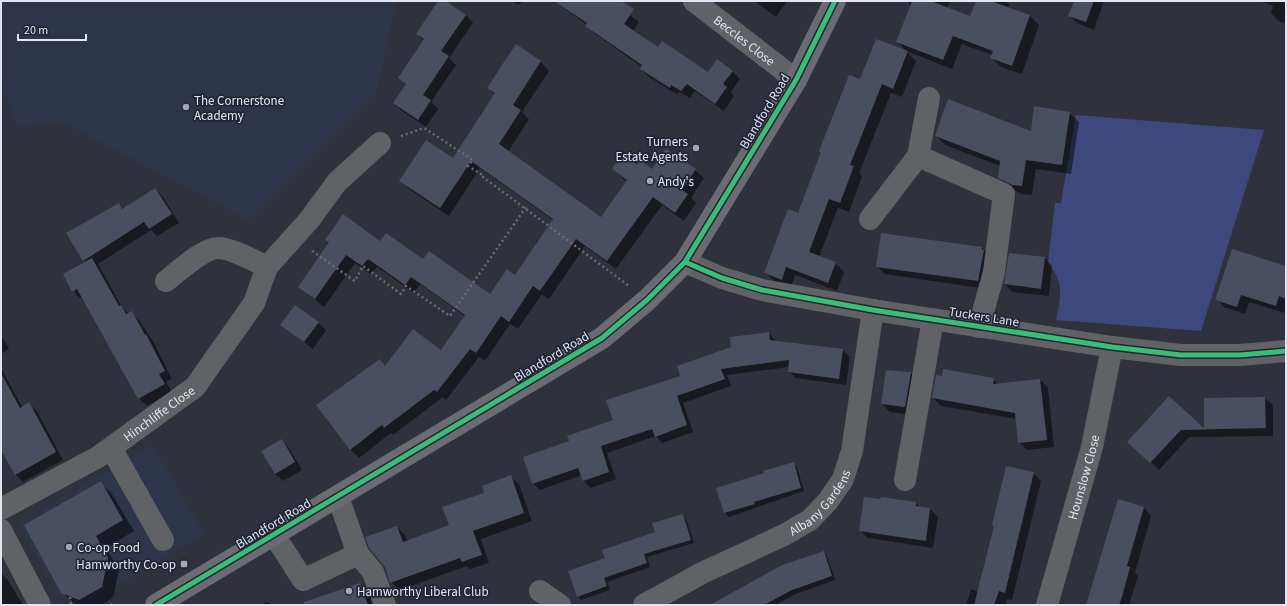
<svg xmlns="http://www.w3.org/2000/svg" width="1287" height="606" viewBox="0 0 1287 606" font-family="'Source Sans 3',sans-serif">
	<rect width="100%" height="100%" fill="#2f323c"/>
	<path fill="#2e344a" d="M1 1H396L377 92 248 220 62 122 17 127 1 79Z
		M152 445 205 534 85 605 59 596 19 524Z"/>
	<path fill="#3d487c" d="M1076 115 1264 130 1201 331 1056 320C1061 297 1064 282 1048 263L1055 203H1061Z"/>
	<path fill="#0007" d="M439 1H444L466 15 473 23 449 58 456 65 431 102 438 109 426 127 402 111 394 103 407 85 399 78 424 41 417 34Z
		M512 1H524L518 5Z
		M554 1H612L639 22 633 31 659 48 708 73 732 71 740 79 731 92 734 96 724 111 695 91 690 98 679 92 678 95 649 77 641 69 642 67 594 33 587 25Z
		M754 1H787L776 17Z
		M907 1H950L947 8 971 17 977 1H1006L1010 5 1008 8 1030 16 1039 25 1022 74 1001 67 991 57 992 55 962 44 952 69 906 51 916 61 902 97 891 93 859 173 862 176 849 212 838 208 819 257 835 263 844 272 837 291 795 275 791 288 774 281 765 272 799 214 861 80 907 52 897 41 911 5Z
		M1075 1H1104L1094 30 1077 23 1069 16Z
		M1260 1H1286V24L1278 21 1271 13 1273 6Z
		M516 46 541 62 549 71 522 112 529 119 508 152 601 219 627 182 613 169 637 166 653 171 695 170 704 178 691 198 696 203 684 221 662 205 616 269 585 246 549 299 542 294 518 329 510 324 485 361 479 357 446 400 443 397 393 435 391 433 359 458 350 449 380 360 386 367 441 352 465 316 420 284 414 293 377 267 371 274 355 263 324 307 299 286 329 243 327 240 381 242 423 261 490 296 516 276 553 220 480 168 449 216 409 189 400 181 453 159 496 95 489 88Z
		M1069 113 1079 122 1071 174 1036 169 1032 195 1022 194 1008 187 999 177 1000 166 945 145 936 136 1032 132Z
		M155 190 163 197 179 223 157 236 151 230 98 264 122 307 129 314 131 313 139 320 154 343 172 379 166 382 172 392 147 406 139 398 83 298 81 299 73 291 86 262 84 260 119 204 123 209Z
		M882 234 982 248 990 256 986 289 885 274 877 266Z
		M1010 254 1045 258 1052 266 1049 296 1012 292 1005 284Z
		M1286 267V306L1284 313 1249 302 1245 314 1224 307 1217 299Z
		M318 323 326 330 313 349 282 325Z
		M769 333 776 341 843 350 850 357 846 385 795 378 789 371V367L727 375 731 386 683 403 693 432 662 443 656 436 607 453 616 479 591 488 584 481 582 475 540 490 533 483 570 441 614 421 681 376 732 348Z
		M1 335 9 349 1 354Z
		M1 368 22 407 29 404 37 411 63 460 23 482 15 474 1 448Z
		M911 373 918 381 912 415 890 412 882 404Z
		M993 379 999 385 1040 380 1048 388 1054 447 1027 450 1019 442 1017 419 941 406 933 398Z
		M1169 398 1205 431V398H1265L1273 405V436L1189 437 1159 470 1136 449Z
		M282 440 289 448 302 470 283 481 275 474Z
		M793 463 797 467 804 491 729 517 725 513 718 488 765 474Z
		M1033 473 1041 481 1012 600 1007 599 1005 605H966L971 589 979 592Z
		M511 477 519 484 532 521 481 539 489 563 470 569 467 566 399 590 391 582 397 527 405 535 407 541 450 526 486 493Z
		M101 483 112 494 134 531 106 548 119 570 113 598 101 605H76L62 592Z
		M916 503 921 508 930 509 938 517 933 548 868 538 860 531Z
		M1144 508 1151 516 1135 573 1138 576 1129 605H1087Z
		M683 515 686 519 694 543 647 557 650 567 607 582 610 590 581 600 578 596 606 559 656 533Z
		M824 552 827 556 835 580 796 594 775 605H711Z
		M1 573 7 579 23 605H1Z
		M360 584 374 598 376 605H313Z
		M268 602 271 605H260Z"/>
	<path fill="#494e61" d="M438 1H446L466 15 441 51 449 56 423 95 431 100 418 120 393 103 406 84 398 78 424 39 416 34Z
		M554 1H622L634 9 624 24 658 47 662 41 708 72 717 59 733 71 723 84 727 87 715 104 687 84 681 91 671 85 670 88 640 69 642 65 585 26 587 23Z
		M912 1H931L970 16 976 1H991L1030 15 1012 66 990 58 993 51 953 36 943 60 896 42Z
		M1074 1H1094L1086 22 1068 16Z
		M876 39 908 51 893 89 882 84 850 165 854 166 840 203 829 199 809 252 836 262 828 283 786 267 782 280 764 273 788 209 798 213 821 152 819 151 849 75 860 79Z
		M516 44 541 61 513 105 521 110 499 144 601 217 627 180 612 169 622 154 637 165 640 160 652 169 666 149 696 169 682 190 688 194 675 213 653 197 607 261 576 239 540 291 533 286 509 322 501 316 476 353 470 349 437 392 434 390 384 428 382 425 350 450 316 405 380 359 385 366 413 329 441 350 465 315 411 277 405 285 368 259 362 266 346 255 315 299 298 287 329 242 325 240 343 214 380 241 386 233 423 259 429 251 490 294 507 269 515 275 553 219 471 161 440 208 399 181 426 140 453 158 495 93 487 88Z
		M948 99 1031 131 1034 106 1070 112 1062 165 1026 160 1022 186 1012 185 998 178 1000 161 935 136Z
		M155 188 172 214 149 229 144 222 83 261 66 233 119 203 122 209Z
		M881 233 982 247V250H984L978 281 876 267Z
		M1232 249 1286 266V299L1279 296 1276 306 1241 295 1237 307 1215 300Z
		M1009 253 1045 257 1041 289 1004 284Z
		M92 258 119 306 121 305 126 314 132 311 145 335 146 334 165 371 159 374 165 384 138 399 77 289 72 292 63 274Z
		M295 305 319 322 304 342 280 325Z
		M769 332 770 340 843 349 839 379 788 372 789 360 721 369 725 379 677 396 687 425 655 437 652 429 601 446 609 472 583 481 578 468 532 484 523 457 569 441 567 436 613 420 606 400 680 376 677 366 731 347 730 337Z
		M943 369 994 378 993 384 1040 379 1047 440 1018 443 1015 413 932 398 936 375 942 376Z
		M886 370 911 372 905 407 881 404Z
		M1 373 20 408 29 402 56 452 15 475 1 450Z
		M1169 396 1204 428V398L1265 397 1266 428 1181 430 1150 463 1127 442Z
		M282 439 295 462 275 474 261 451Z
		M794 462 801 488 754 502 755 504 724 513 716 488 764 473 763 471Z
		M1006 466 1034 472 1005 593 999 591 994 605H974L994 526 992 525Z
		M511 475 524 513 473 531 482 555 462 562 460 558 390 583 385 567 369 548 365 537 397 526 403 542 449 525 442 507 484 493 482 486Z
		M101 481 123 520 96 536 108 558 102 587 79 600 61 593 24 525Z
		M864 497 880 499 881 497 916 502V506L930 508 926 541 859 531Z
		M1118 499 1144 507 1127 566 1130 567 1122 597 1119 605H1086Z
		M683 514 691 540 644 554 647 563 604 578 607 586 577 597 568 571 605 558 602 550 655 532 652 523Z
		M824 551 832 576 792 590 764 605H710L782 565Z
		M360 583 368 605H304V602Z"/>
	<g fill="none" stroke-linecap="round" stroke-linejoin="round">
		<path stroke="#6a6b70" stroke-width="2.5" stroke-dasharray="2 3" stroke-linecap="butt" d="M401 136 424 128 473 160 468 166 484 176 483 177 629 286
			M312 251 355 281 363 266 401 294 406 286 450 316 526 207
			M70 597 71 605
			M111 605 114 603 115 605"/>
		<g stroke="#616266" stroke-width="22">
			<path id="s1" d="M694 1 796 80"/>
			<path d="M918 156 929 98"/>
			<path d="M870 219 918 156 1004 194 994 272 979 327"/>
			<path d="M685 262 722 278 762 290 873 310 1112 347 1181 355H1240L1286 351"/>
			<path d="M166 281C178 272 203 248 218 248 232 248 254 261 267 267"/>
			<path d="M111 448 163 540"/>
			<path d="M905 480 933 319"/>
			<path id="s2" d="M1 509 98 457 195 387 254 303 267 267 310 219 337 182 380 143"/>
			<path d="M1 530 40 605"/>
			<path d="M274 535 303 580 358 554 338 497"/>
			<path d="M358 554 373 572 385 605"/>
			<path d="M540 591 560 605"/>
			<path id="s3" d="M644 605 702 573 784 535 810 520 828 501 843 479 852 451 873 310"/>
			<path id="s4" d="M1047 605 1092 447 1112 347"/>
		</g>
		<path stroke="#6a6c72" stroke-width="22" d="M156 605 602 338 647 300 685 262 796 80 835 1"/>
		<defs>
			<path id="cycleway" d="M685 262 722 278 762 290 873 310 1112 347 1181 355H1240L1286 351
				M156 605 602 338 647 300 685 262 796 80 835 1"/>
		</defs>
		<use href="#cycleway" stroke="#212536" stroke-width="8"/>
		<use href="#cycleway" stroke="#3abd76" stroke-width="5"/>
	</g>
	<g fill="#a4a7b2" stroke="#212536" stroke-width="1.5">
		<circle cx="186" cy="107" r="4"/>
		<circle cx="696" cy="148" r="4"/>
		<circle cx="650" cy="181" r="4"/>
		<circle cx="69" cy="547" r="4"/>
		<rect x="180" y="560" width="8" height="8" rx="2"/>
		<circle cx="349" cy="591" r="4"/>
	</g>
	<g text-anchor="middle" stroke-width="3.5" stroke-linejoin="round" paint-order="stroke">
		<g font-size="13" fill="#e3e6f2" stroke="#212536">
			<text dy="5" stroke="none"><textPath href="#s1" startOffset="64">Beccles Close</textPath></text>
			<text transform="translate(764 111) rotate(-59)" y="5">Blandford Road</text>
			<text transform="translate(984 316) rotate(9)" y="5">Tuckers Lane</text>
			<text transform="translate(551 356) rotate(-31)" y="5">Blandford Road</text>
			<text dy="5" stroke="none"><textPath href="#s2" startOffset="185">Hinchliffe Close</textPath></text>
			<text dy="5" stroke="none"><textPath href="#s4" startOffset="133">Hounslow Close</textPath></text>
			<text dy="5" stroke="none"><textPath href="#s3" startOffset="206">Albany Gardens</textPath></text>
			<text transform="translate(273 523) rotate(-31)" y="5">Blandford Road</text>
		</g>
		<g font-size="13" fill="#e3e6f2" stroke="#212536" text-anchor="start">
			<text x="194" y="105">The Cornerstone<tspan x="194" dy="15">Academy</tspan></text>
			<text x="688" y="146" text-anchor="end">Turners<tspan x="688" dy="15">Estate Agents</tspan></text>
			<text x="658" y="186">Andy's</text>
			<text x="77" y="552">Co-op Food</text>
			<text x="176" y="569" text-anchor="end">Hamworthy Co-op</text>
			<text x="357" y="596">Hamworthy Liberal Club</text>
		</g>
	</g>
	<rect width="1287" height="606" fill="none" stroke="#e3e6f2" stroke-width="4"/>
	<path d="M18 34v6h68v-6" fill="none" stroke="#e3e6f2" stroke-width="2"/>
	<text x="24" y="34" font-size="12" fill="#e3e6f2" stroke="#212536" stroke-width="3" paint-order="stroke">20 m</text>
</svg>
